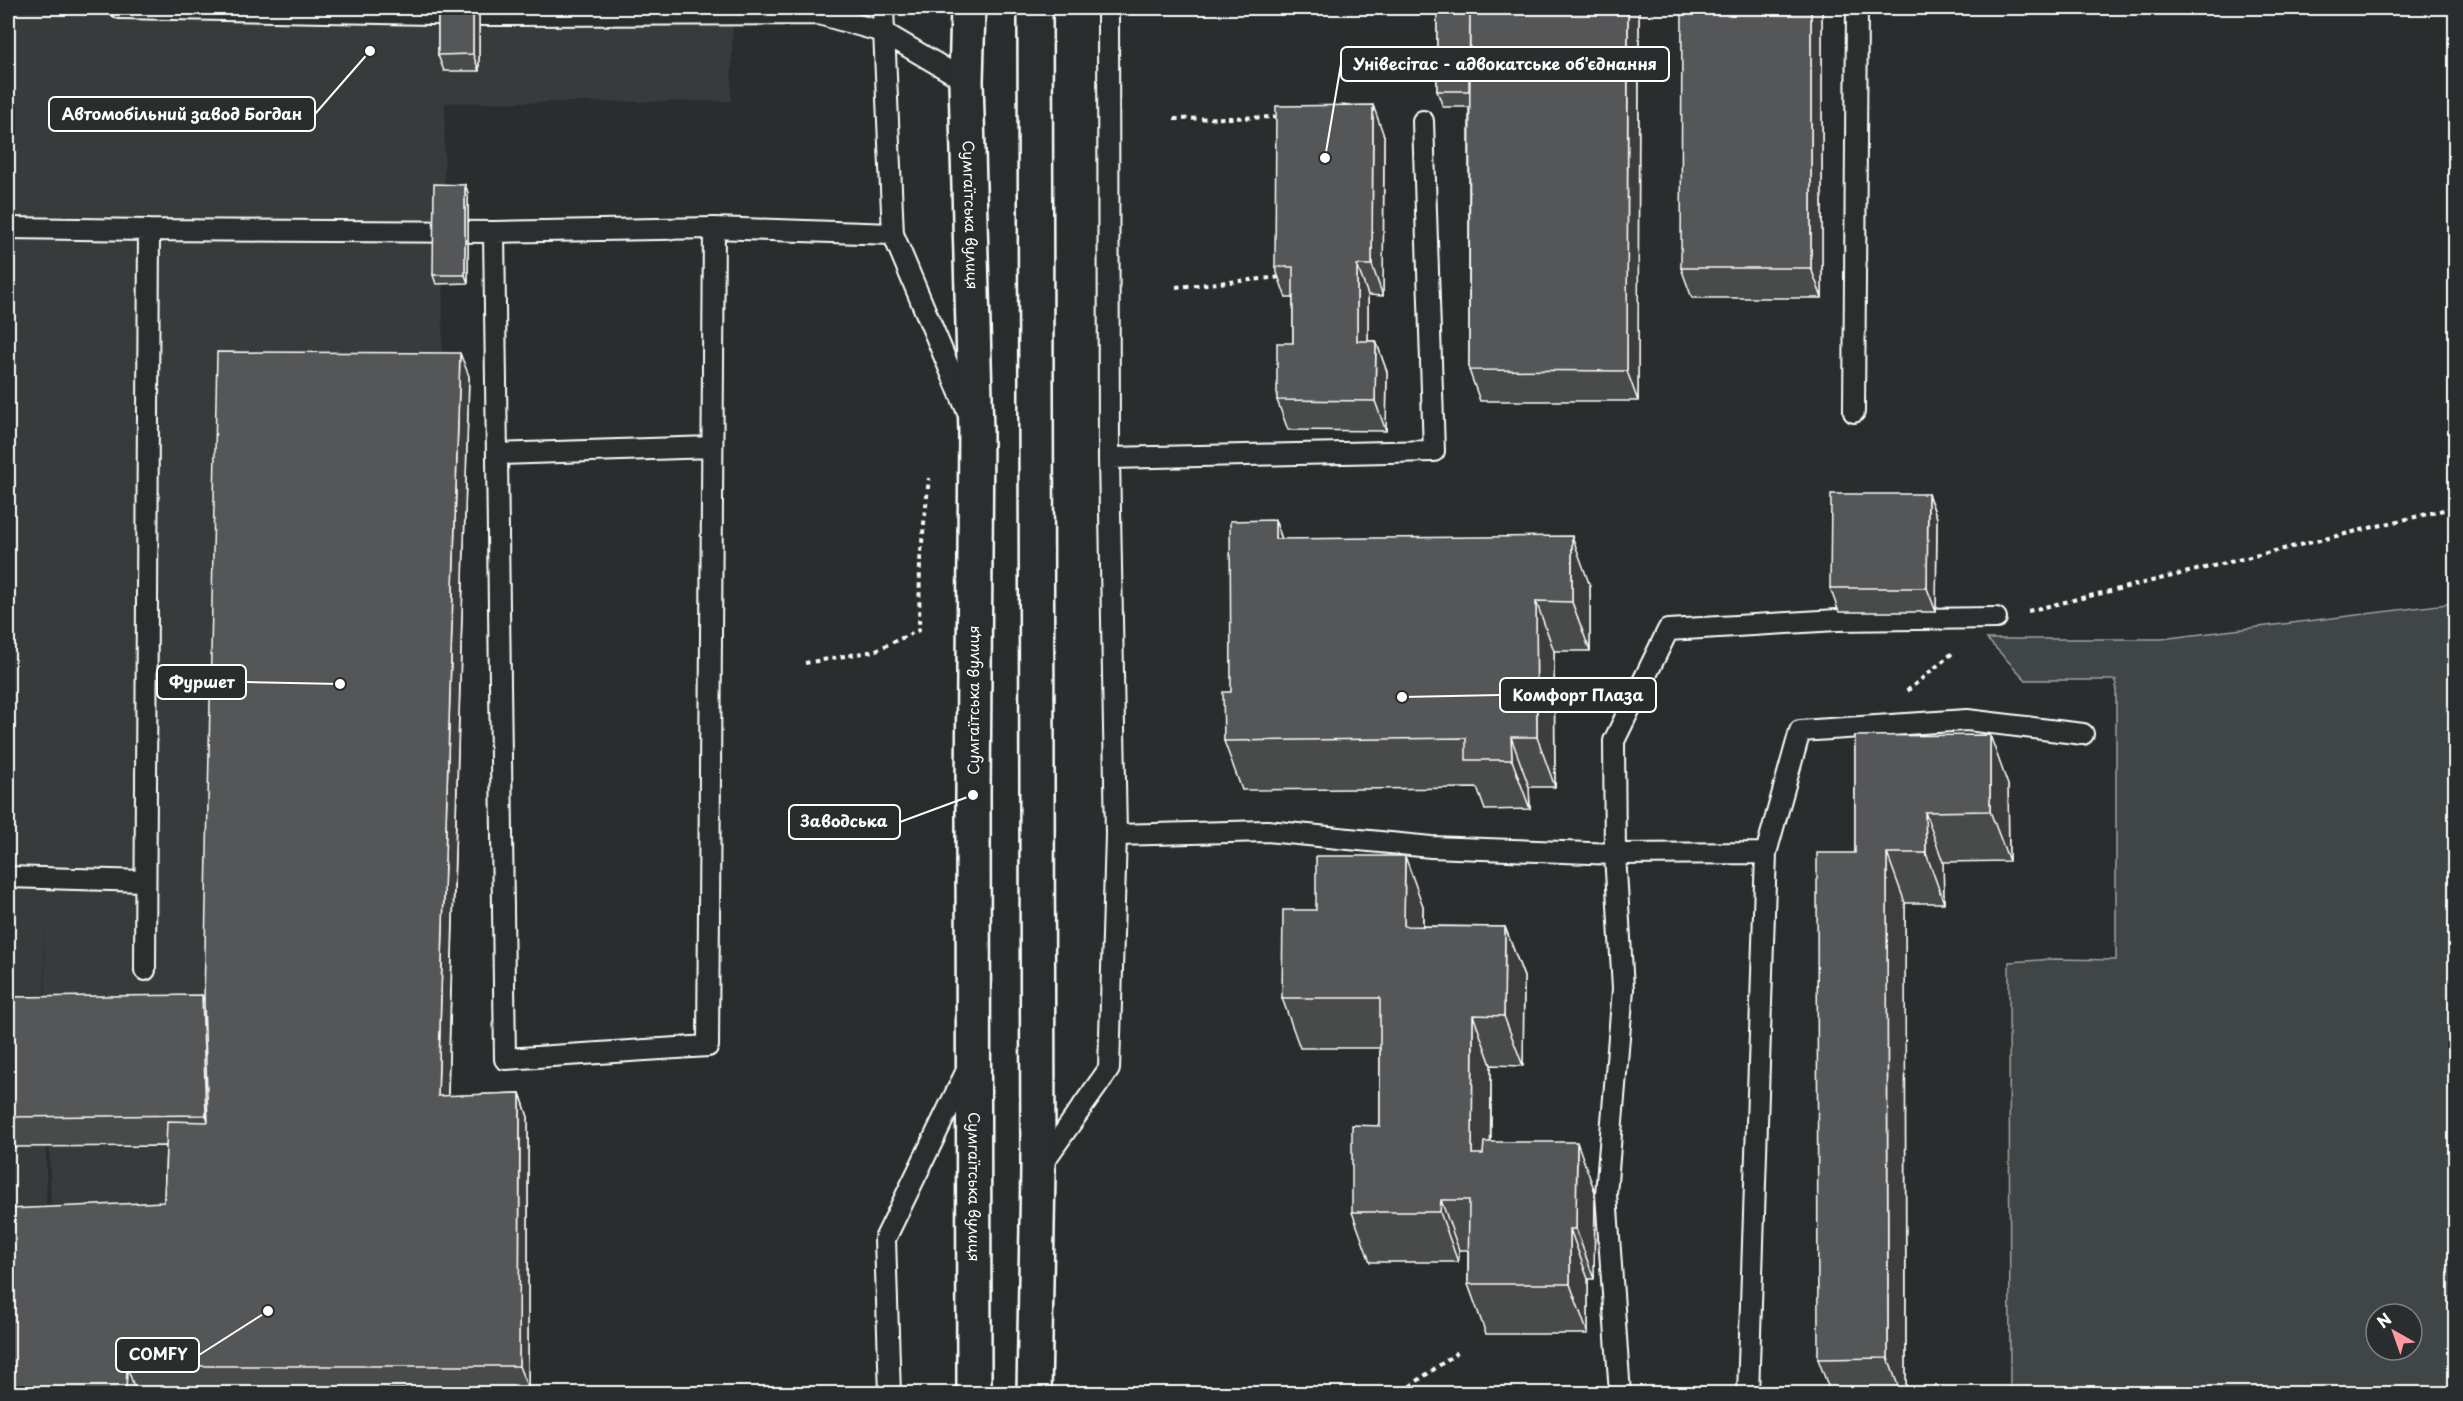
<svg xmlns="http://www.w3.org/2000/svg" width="2463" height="1401" viewBox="0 0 2463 1401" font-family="'Playpen Sans',sans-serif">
	<rect width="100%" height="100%" fill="#2a2d2e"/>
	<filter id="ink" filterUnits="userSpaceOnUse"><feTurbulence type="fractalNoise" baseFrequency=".0167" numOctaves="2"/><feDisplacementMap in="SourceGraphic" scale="12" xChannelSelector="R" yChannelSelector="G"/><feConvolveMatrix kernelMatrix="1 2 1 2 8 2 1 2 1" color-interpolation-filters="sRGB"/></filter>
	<g filter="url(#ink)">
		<path fill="#373a3b" d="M8 8H733L731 101 445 103 442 377 469 376 447 1120 528 1117V1393H55L44 912 48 1393H8Z"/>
		<path fill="#414445" stroke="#a0a2a2" stroke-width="1.5" fill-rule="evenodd" d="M2455 603V1393H2010L2009 962 2055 959 2116 960V680H2026L1987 639H2161ZM2376 1314H2412V1350H2376Z"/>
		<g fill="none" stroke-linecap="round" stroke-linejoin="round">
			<defs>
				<path id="service" d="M120 8 485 15 819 14 883 32 966 81
					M883 8 893 234 969 415
					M8 228 149 230
					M714 228 708 1046 505 1059 494 232 714 228 893 234
					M1854 412 1857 8
					M497 454 712 447
					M1109 458 1434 451 1423 121
					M1116 835 1267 831 1431 847 1615 854 1766 853 1748 1394
					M1766 853 1800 731 1967 720 2083 734
					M8 877 145 881
					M145 970 149 230 494 232
					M1039 1168 1109 1069 1116 835 1109 458 1108 8
					M890 1394 885 1239 968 1068
					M1620 1394 1606 1194 1623 989 1615 854 1614 741 1668 630 1837 620 1996 618"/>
				<g id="primary">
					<path id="s1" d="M968 8 966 81 976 432 973 795 974 1394"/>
					<path d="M1034 1394 1038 1170 1035 8"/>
				</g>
			</defs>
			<use href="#service" stroke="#fff" stroke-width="24"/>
			<use href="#primary" stroke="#fff" stroke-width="38"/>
			<path stroke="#fff" stroke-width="4" stroke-dasharray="4.5 4.5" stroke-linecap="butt" d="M1174 119 1281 117
				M1176 287 1282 277
				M2028 611 2456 507
				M805 663 874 651 919 630 920 561 929 478
				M1907 691 1955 651
				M1405 1394 1409 1387 1458 1352"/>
			<use href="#service" stroke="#2a2d2e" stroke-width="20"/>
			<use href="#primary" stroke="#2a2d2e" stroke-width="33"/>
		</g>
		<path fill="#494b4c" stroke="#fff" stroke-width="1.5" d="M438 8H479V71H444L438 55Z
			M1437 8H1638L1639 12 1638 401H1480L1469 370V107H1443L1437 91Z
			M1822 8V298H1692L1681 268Z
			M1384 136 1383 296 1368 295V341H1376L1387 372 1386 431 1288 430 1277 400 1293 343V298H1286L1275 267Z
			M465 185 468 193V283L436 284 433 275Z
			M469 376 448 1096 520 1093 528 1117V1389L135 1390V1394H8L164 1202 166 1146 8 1147V997L204 1001Z
			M1928 494 1937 518 1936 612H1839L1830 588Z
			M1275 520 1282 539 1590 586V651H1554L1555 787H1529L1530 809 1485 810 1477 788 1242 790 1224 741 1231 692Z
			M1855 736 2008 785 2009 861 1943 862 1944 903H1905L1906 1394H1831L1818 1359 1855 853Z
			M1423 906V926L1505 927 1524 977 1523 1066 1491 1065V1142L1595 1192 1594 1279H1588V1334H1486L1468 1284V1250H1459L1458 1262H1370L1352 1212 1380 1126V1048H1300L1282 998 1316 910Z"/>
		<path fill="#3c3d3e" stroke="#fff" stroke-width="1.5" d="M473 8H479V71L473 54Z
			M1628 8H1638L1639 12 1638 401 1627 371Z
			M1811 8H1822V298L1811 268Z
			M1373 105 1384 136 1383 296 1372 265Z
			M465 185 468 193V283L465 275Z
			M1357 265 1368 295V372L1357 341Z
			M1376 341 1387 372 1386 431 1375 401Z
			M460 353 469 376 447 1120 438 1096Z
			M1928 494 1937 518 1936 612 1927 588Z
			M1275 520 1293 570 1275 539Z
			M1572 536 1590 586V651L1572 602Z
			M1536 601 1554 651 1555 787 1537 737Z
			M1990 735 2008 785 2009 861 1990 811Z
			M1511 737 1529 787 1530 809 1512 760Z
			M1925 812 1943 862 1944 903 1926 853Z
			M1887 853 1905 903 1906 1394H1901L1888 1358Z
			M1405 856 1423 906 1422 976 1404 926Z
			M1505 927 1524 977 1523 1066 1504 1016Z
			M202 995 213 1025 217 1146 206 1115Z
			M1473 1015 1491 1065 1490 1204 1472 1154Z
			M520 1093 528 1117V1389L519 1366Z
			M1577 1142 1595 1192 1594 1279 1576 1229Z
			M1441 1200 1459 1250 1458 1262 1440 1212Z
			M1570 1229 1588 1279V1334L1570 1284Z
			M127 1366 135 1390V1394H126Z"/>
		<path fill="#555758" stroke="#fff" stroke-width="1.5" d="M438 8H473V54L438 55Z
			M1437 8H1470L1469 91H1437Z
			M1470 8H1628L1627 371 1469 370Z
			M1682 8H1811V268H1681Z
			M1373 105 1372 265H1357V341H1376L1375 401 1277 400V343H1293V267H1275L1276 106Z
			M434 184 465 185V275H433Z
			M217 352 460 353 438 1096 520 1093 519 1366H127L126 1394H8V1209L164 1202 167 1121 208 1122 204 1001Z
			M1831 494H1928L1927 588H1830Z
			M1275 520V539L1572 536V602L1536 601 1537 737H1511L1512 760H1466V738L1224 741 1223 692H1231L1230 521Z
			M1990 735V811L1925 812 1926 853H1887L1888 1358 1818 1359 1817 853H1855V736Z
			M1316 856H1405L1404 926 1505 927 1504 1016 1473 1015 1472 1154H1483L1484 1142H1577L1576 1229H1570V1284H1468L1469 1200H1441L1440 1212H1352V1125L1380 1126V998H1282L1283 910H1316Z
			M202 995 206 1115 8 1117V997Z"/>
	</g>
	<g text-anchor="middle" stroke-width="4.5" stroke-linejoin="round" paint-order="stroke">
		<g font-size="15" fill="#fff" stroke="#2a2d2e">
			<text dy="5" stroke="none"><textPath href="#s1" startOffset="207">Сумгаїтська вулиця</textPath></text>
			<text transform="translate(974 700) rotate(-90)" y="5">Сумгаїтська вулиця</text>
			<text dy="5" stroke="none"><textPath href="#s1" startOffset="1179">Сумгаїтська вулиця</textPath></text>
		</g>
	</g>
	<path fill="none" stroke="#fff" stroke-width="2" d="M1325 158L1341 64M370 51L315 114M340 684L246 682M1402 697L1500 695M973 795L900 822M268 1311L199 1355"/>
	<g fill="#fff" stroke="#2a2d2e" stroke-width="2">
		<circle cx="1325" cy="158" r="6"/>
		<circle cx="370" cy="51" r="6"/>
		<circle cx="340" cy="684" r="6"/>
		<circle cx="1402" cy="697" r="6"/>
		<circle cx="973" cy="795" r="6"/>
		<circle cx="268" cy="1311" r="6"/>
	</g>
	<g fill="#2a2d2e" stroke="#fff" stroke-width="2">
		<rect x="1341" y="47" width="328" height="34" rx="6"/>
		<rect x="49" y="97" width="266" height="34" rx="6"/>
		<rect x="157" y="665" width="89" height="34" rx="6"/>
		<rect x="1500" y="678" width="156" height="34" rx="6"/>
		<rect x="789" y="805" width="111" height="34" rx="6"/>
		<rect x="116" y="1338" width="83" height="34" rx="6"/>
	</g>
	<g font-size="16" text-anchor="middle" font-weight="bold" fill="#fff">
		<text x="1505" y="70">Унівесітас - адвокатське об'єднання</text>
		<text x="182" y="120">Автомобільний завод Богдан</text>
		<text x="202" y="688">Фуршет</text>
		<text x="1578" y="701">Комфорт Плаза</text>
		<text x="844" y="827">Заводська</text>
		<text x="158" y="1360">COMFY</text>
	</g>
	<rect width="2463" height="1401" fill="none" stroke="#2a2d2e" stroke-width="30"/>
	<rect x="15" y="15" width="2433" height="1371" fill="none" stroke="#fff" stroke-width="2" filter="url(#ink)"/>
	<g transform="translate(2394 1332) rotate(320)"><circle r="28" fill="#2a2d2e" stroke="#7f8182" stroke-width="1.5"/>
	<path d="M0-4.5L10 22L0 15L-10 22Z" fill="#ff9aa2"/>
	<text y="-9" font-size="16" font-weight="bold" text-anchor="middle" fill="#ffffff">N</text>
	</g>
</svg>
